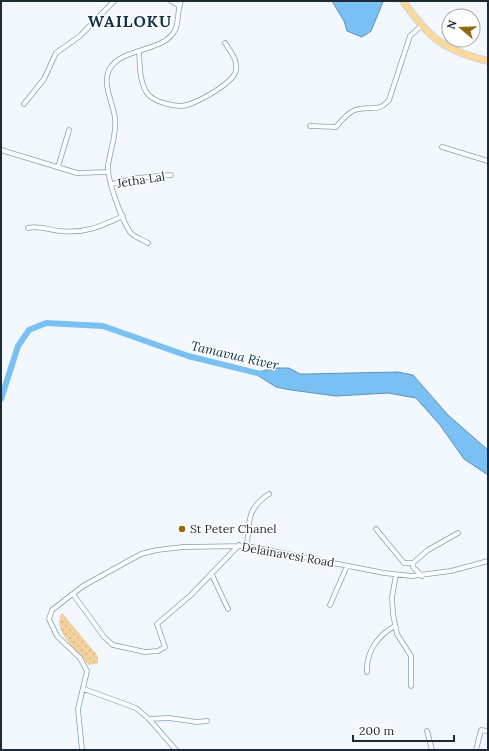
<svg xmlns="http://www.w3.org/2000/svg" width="489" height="751" viewBox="0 0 489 751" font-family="Lora,serif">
	<defs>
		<pattern id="grass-dots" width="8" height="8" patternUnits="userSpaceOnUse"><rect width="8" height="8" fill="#f2d19c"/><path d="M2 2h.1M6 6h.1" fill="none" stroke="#cfb487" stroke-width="1.8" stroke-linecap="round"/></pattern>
	</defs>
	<rect width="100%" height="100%" fill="#f2f8fd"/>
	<path fill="url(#grass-dots)" d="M62 613 98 656V663L89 665C78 652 50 629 62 613Z"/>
	<path fill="#7ac0f3" stroke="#5e93b9" d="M332 1H383V2L371 31 362 37 347 31 344 21Z
		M275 368H289L300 374H306L398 372 413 375 448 415 488 450V475L464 459 440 425 416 398 388 393 336 396 291 390 276 387 254 373Z"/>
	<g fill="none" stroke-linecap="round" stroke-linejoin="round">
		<path stroke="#7ac0f3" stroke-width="6" d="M1 399 18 346 29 330 46 323 103 326 188 356 261 374"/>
		<defs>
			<path id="street" d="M171 1 180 6
				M139 51C140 64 139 81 147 93 153 102 177 108 187 105 200 101 234 83 236 70 238 60 230 51 225 43
				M24 104 44 79 56 53 80 36 114 1
				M310 126 336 127C341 121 347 113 355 110 369 105 377 114 389 100L410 36 421 26
				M442 147 488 161
				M1 150 77 173 108 172
				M58 167 69 130
				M112 184 137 178 171 175
				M28 228C39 225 49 230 60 231 85 234 101 226 123 216
				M148 243C142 239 135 238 130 232 122 220 107 180 108 166 110 150 117 134 115 118 113 103 102 84 109 70 122 46 164 53 175 30 179 23 177 11 181 1
				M376 529 404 563H413V567L422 576
				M247 546C249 522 247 508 269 494
				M413 563 428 550 458 533
				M212 575 228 609
				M396 575 392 597 393 614 397 634 411 656V686
				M73 594 104 637 113 645 145 652 158 651 165 647 157 624 191 595 239 545
				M330 605 347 566
				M367 672C366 652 378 635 395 626
				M84 689 136 708 149 719 176 750
				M149 719 169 718 197 722 207 721
				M427 731 432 750
				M82 750 78 709 87 671 80 658 57 636 49 619 52 610 83 586 141 554 157 550 183 547 247 546 384 573 412 576 451 571 488 561
				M476 750 481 730 488 731"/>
			<path id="primary" d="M403 1C429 38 443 50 488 61"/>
		</defs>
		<use href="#street" stroke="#82a1b8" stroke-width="5.5"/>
		<use href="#primary" stroke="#d2d4d6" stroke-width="8"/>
		<use href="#street" stroke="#fff" stroke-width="4"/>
		<use href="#primary" stroke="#fbd99c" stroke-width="6"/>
	</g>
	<circle fill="#926812" stroke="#fff" stroke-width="1.5" cx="182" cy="529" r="4"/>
	<g text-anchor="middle" stroke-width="3" stroke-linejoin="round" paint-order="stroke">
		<g font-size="12" fill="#1d2a33" stroke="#fff">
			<text transform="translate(141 180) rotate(-9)" y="4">Jetha Lal</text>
			<text transform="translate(288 555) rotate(10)" y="4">Delainavesi Road</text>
		</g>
		<g font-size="12" fill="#1d2a33" stroke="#fff" text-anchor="start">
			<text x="190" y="533">St Peter Chanel</text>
		</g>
		<g font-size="13" font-style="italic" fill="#08304a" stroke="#fff">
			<text transform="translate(235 355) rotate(13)" y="5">Tamavua River</text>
		</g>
		<g font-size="16" font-weight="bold" letter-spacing="1" fill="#173246" stroke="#fff">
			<text x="130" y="27">WAILOKU</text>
		</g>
	</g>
	<rect width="489" height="751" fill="none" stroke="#1d2a33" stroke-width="4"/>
	<g transform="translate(461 28) rotate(289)"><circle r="19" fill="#ffffff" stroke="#a5aaad"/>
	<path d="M0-3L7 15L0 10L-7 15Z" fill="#926812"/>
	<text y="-6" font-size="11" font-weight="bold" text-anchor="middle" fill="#1d2a33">N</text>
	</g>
	<path d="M353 735v6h101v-6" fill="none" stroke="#1d2a33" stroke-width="2"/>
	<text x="359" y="735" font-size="12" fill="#1d2a33" stroke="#ffffff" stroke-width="3" paint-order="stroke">200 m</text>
</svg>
